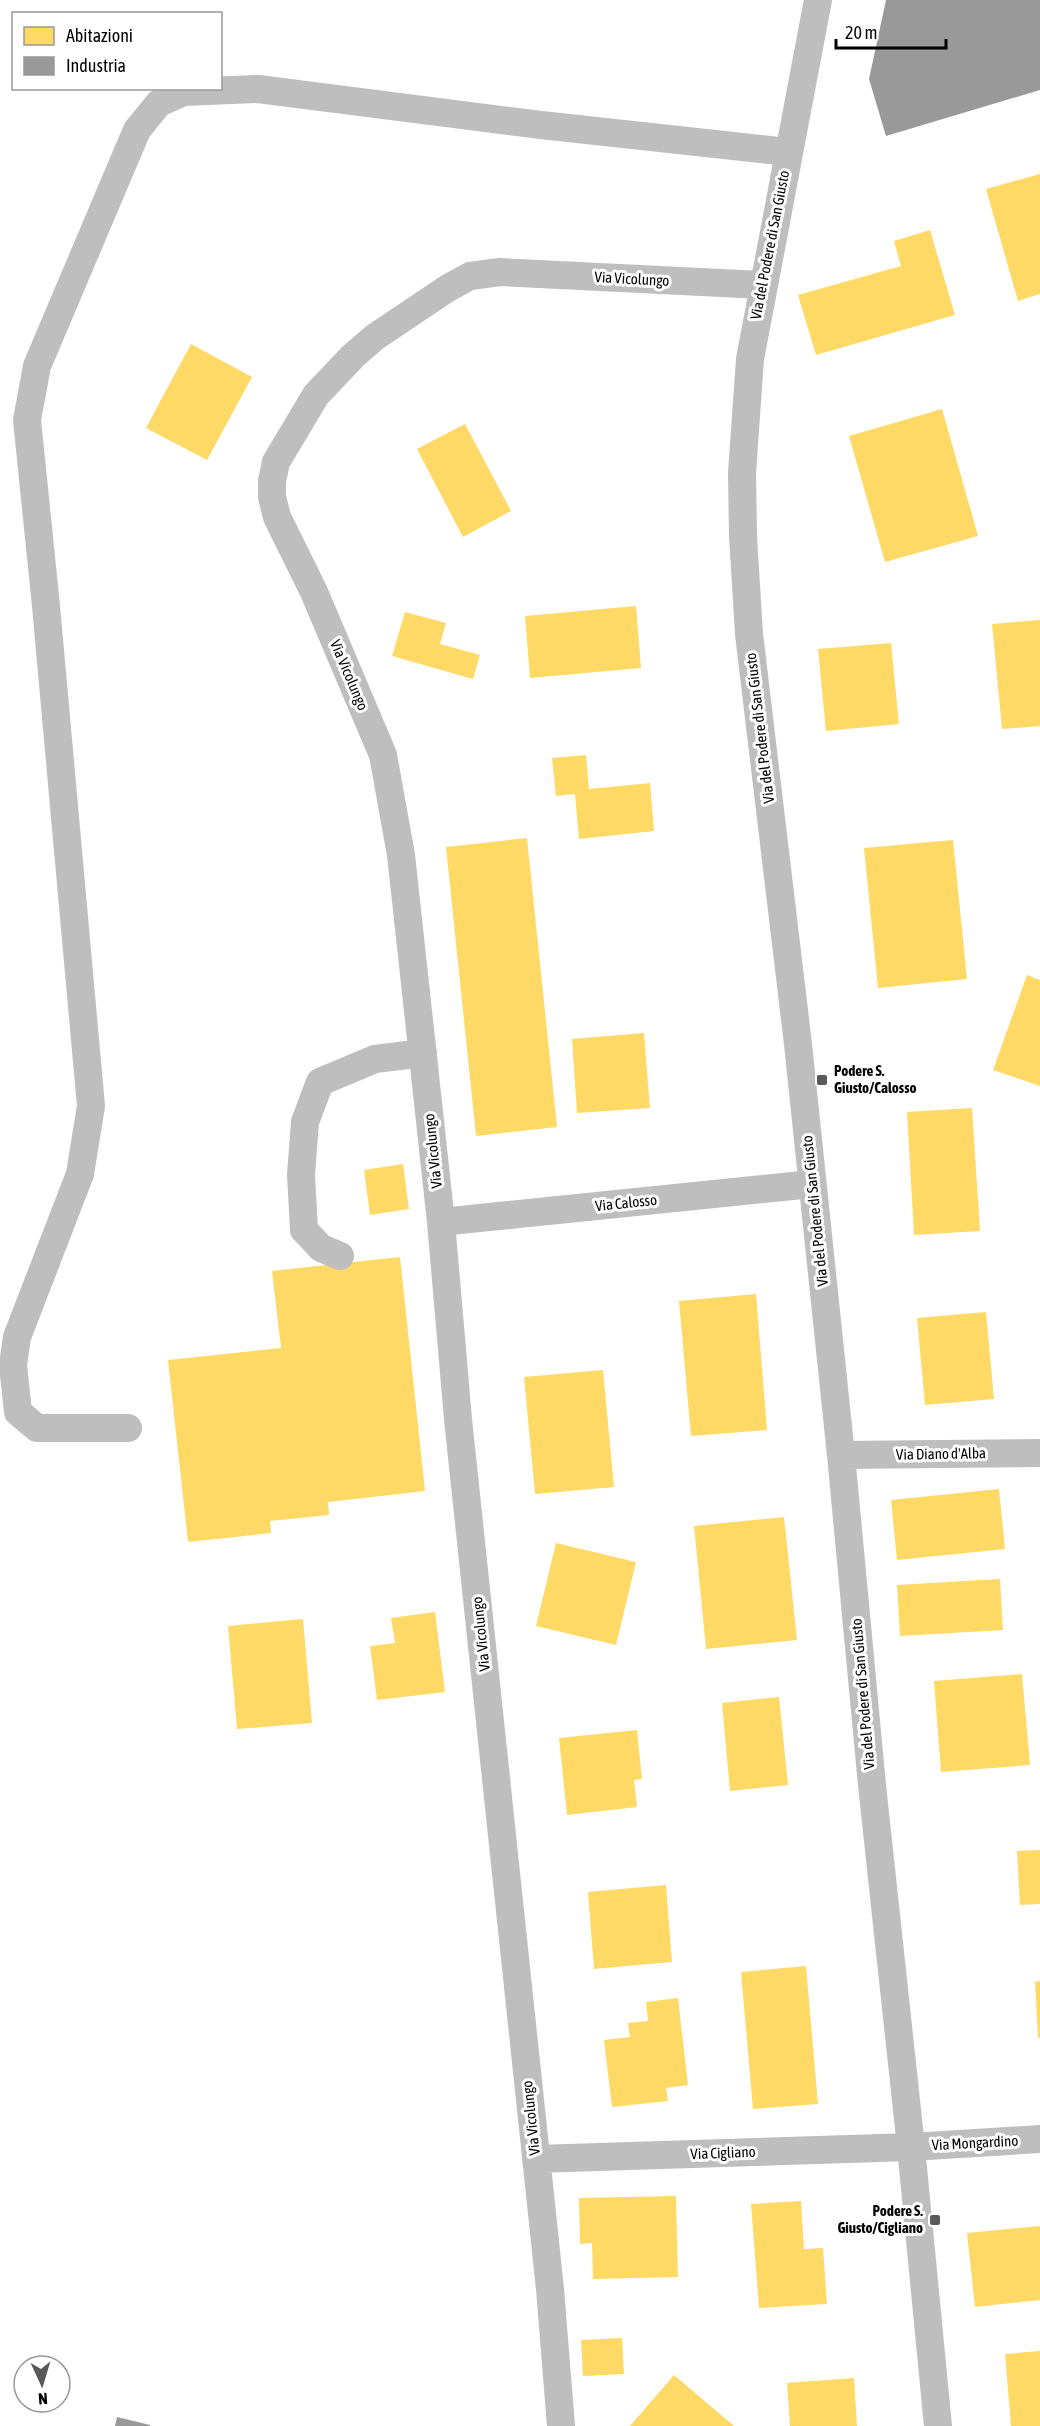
<svg xmlns="http://www.w3.org/2000/svg" width="1040" height="2426" viewBox="0 0 1040 2426" font-family="'Asap Condensed',sans-serif">
	<rect width="100%" height="100%" fill="#fff"/>
	<path fill="#ffd966" d="M1040 174V294L1018 301 986 189Z
		M930 230 955 315 816 355 798 295 901 266 894 241Z
		M191 344 252 377 207 460 146 428Z
		M942 409 978 536 885 562 849 436Z
		M465 424 511 511 463 537 417 449Z
		M636 606 641 668 530 678 525 616Z
		M405 612 446 623 440 644 480 655 473 679 392 656Z
		M1040 620V726L1002 729 992 624Z
		M891 643 899 724 826 731 818 649Z
		M586 755 589 789 650 783 654 831 579 839 575 794 556 796 552 758Z
		M527 838 557 1127 476 1136 446 847Z
		M953 840 967 979 878 988 864 848Z
		M1027 975 1040 980V1086L993 1070Z
		M644 1033 650 1108 577 1113 572 1039Z
		M972 1108 980 1231 914 1235 907 1112Z
		M403 1164 409 1209 370 1215 364 1170Z
		M400 1257 425 1491 328 1502 329 1515 270 1521 271 1533 188 1542 168 1360 281 1348 272 1271Z
		M756 1294 767 1430 691 1436 679 1301Z
		M986 1312 994 1399 925 1405 917 1318Z
		M603 1370 614 1487 535 1494 524 1377Z
		M999 1489 1005 1549 897 1560 891 1500Z
		M784 1517 797 1640 706 1649 694 1526Z
		M556 1543 636 1562 616 1645 536 1626Z
		M1000 1579 1003 1630 900 1636 897 1585Z
		M435 1612 445 1692 377 1700 370 1646 395 1643 391 1618Z
		M303 1619 312 1723 237 1729 228 1626Z
		M1022 1674 1030 1765 941 1772 934 1681Z
		M779 1697 788 1785 730 1791 722 1703Z
		M637 1730 642 1779 634 1780 637 1807 567 1815 559 1738Z
		M1040 1850V1904L1020 1905 1017 1851Z
		M666 1885 672 1962 594 1969 588 1892Z
		M806 1966 818 2104 753 2109 741 1972Z
		M1040 1981V2038H1038L1035 1982Z
		M678 1998 688 2085 666 2088 668 2101 612 2107 604 2040 630 2037 628 2023 648 2021 646 2002Z
		M676 2196 678 2277 593 2279 592 2243 580 2244 579 2198Z
		M801 2201 804 2249 823 2248 827 2304 759 2308 751 2204Z
		M1040 2226V2300L975 2307 967 2233Z
		M622 2338 624 2374 583 2376 581 2340Z
		M1040 2351V2426H1011L1005 2354Z
		M674 2375 734 2426H630Z
		M854 2378 857 2426H790L787 2383Z"/>
	<path fill="#999" d="M886 0H1040V90L886 136 869 79Z
		M117 2417 150 2425V2426H115Z"/>
	<g fill="none" stroke-linecap="round" stroke-linejoin="round">
		<path stroke="#bebebe" stroke-width="28" d="M818 0 750 359 742 473 743 536 749 634 798 1044 841 1455 872 1785 911 2147 938 2426
			M441 1222 812 1184
			M340 1256 321 1248 304 1230 301 1175 305 1122 320 1082 375 1059 423 1053
			M128 1428H37L18 1412 13 1365 17 1337 80 1174 91 1106 46 606 27 420 37 366 137 130 159 103 184 92 258 89 541 125 788 152
			M841 1455 1040 1453
			M536 2159 911 2147 1040 2139
			M561 2426 550 2289 458 1419 441 1222 401 855 383 755 314 592 277 517 272 497V481L276 462 316 395 353 356 375 337 448 288 470 276 500 272 762 285"/>
	</g>
	<g fill="#595959" stroke="#fff" stroke-width="2">
		<rect x="816" y="1074" width="12" height="12" rx="3"/>
		<rect x="929" y="2214" width="12" height="12" rx="3"/>
	</g>
	<g text-anchor="middle" stroke-width="6" stroke-linejoin="round" paint-order="stroke">
		<g font-size="15" fill="#000" stroke="#fff">
			<text transform="translate(770 245) rotate(-79)" y="5">Via del Podere di San Giusto</text>
			<text transform="translate(632 279) rotate(3)" y="5">Via Vicolungo</text>
			<text transform="translate(349 675) rotate(67)" y="5">Via Vicolungo</text>
			<text transform="translate(760 728) rotate(-97)" y="5">Via del Podere di San Giusto</text>
			<text transform="translate(433 1151) rotate(-96)" y="5">Via Vicolungo</text>
			<text transform="translate(626 1203) rotate(-6)" y="5">Via Calosso</text>
			<text transform="translate(815 1211) rotate(-96)" y="5">Via del Podere di San Giusto</text>
			<text transform="translate(941 1454) rotate(-1)" y="5">Via Diano d'Alba</text>
			<text transform="translate(481 1634) rotate(-96)" y="5">Via Vicolungo</text>
			<text transform="translate(863 1694) rotate(-95)" y="5">Via del Podere di San Giusto</text>
			<text transform="translate(531 2118) rotate(-96)" y="5">Via Vicolungo</text>
			<text transform="translate(975 2143) rotate(-3)" y="5">Via Mongardino</text>
			<text transform="translate(723 2153) rotate(-2)" y="5">Via Cigliano</text>
		</g>
		<g font-size="15" font-weight="bold" fill="#000" stroke="#fff" text-anchor="start">
			<text x="834" y="1076">Podere S.<tspan x="834" dy="17">Giusto/Calosso</tspan></text>
			<text x="923" y="2216" text-anchor="end">Podere S.<tspan x="923" dy="17">Giusto/Cigliano</tspan></text>
		</g>
	</g>
	<rect x="12" y="12" width="210" height="78" fill="#ffffff" stroke="#999999" stroke-width="1.5"/>
	<rect x="24" y="27" width="30" height="18" fill="#ffd966" stroke="#999999" stroke-width="1.5"/>
	<text x="66" y="42" font-size="18" fill="#000000">Abitazioni</text>
	<rect x="24" y="57" width="30" height="18" fill="#999999" stroke="#999999" stroke-width="1.5"/>
	<text x="66" y="72" font-size="18" fill="#000000">Industria</text>
	<g transform="translate(42 2384) rotate(176)"><circle r="28" fill="#ffffff" stroke="#999999" stroke-width="1.5"/>
	<path d="M0-4.5L10 22L0 15L-10 22Z" fill="#595959"/>
	<text y="-9" font-size="16" font-weight="bold" text-anchor="middle" fill="#000000">N</text>
	</g>
	<path d="M836 39v9h110v-9" fill="none" stroke="#000000" stroke-width="3"/>
	<text x="845" y="39" font-size="18" fill="#000000" stroke="#ffffff" stroke-width="4.5" paint-order="stroke">20 m</text>
</svg>
